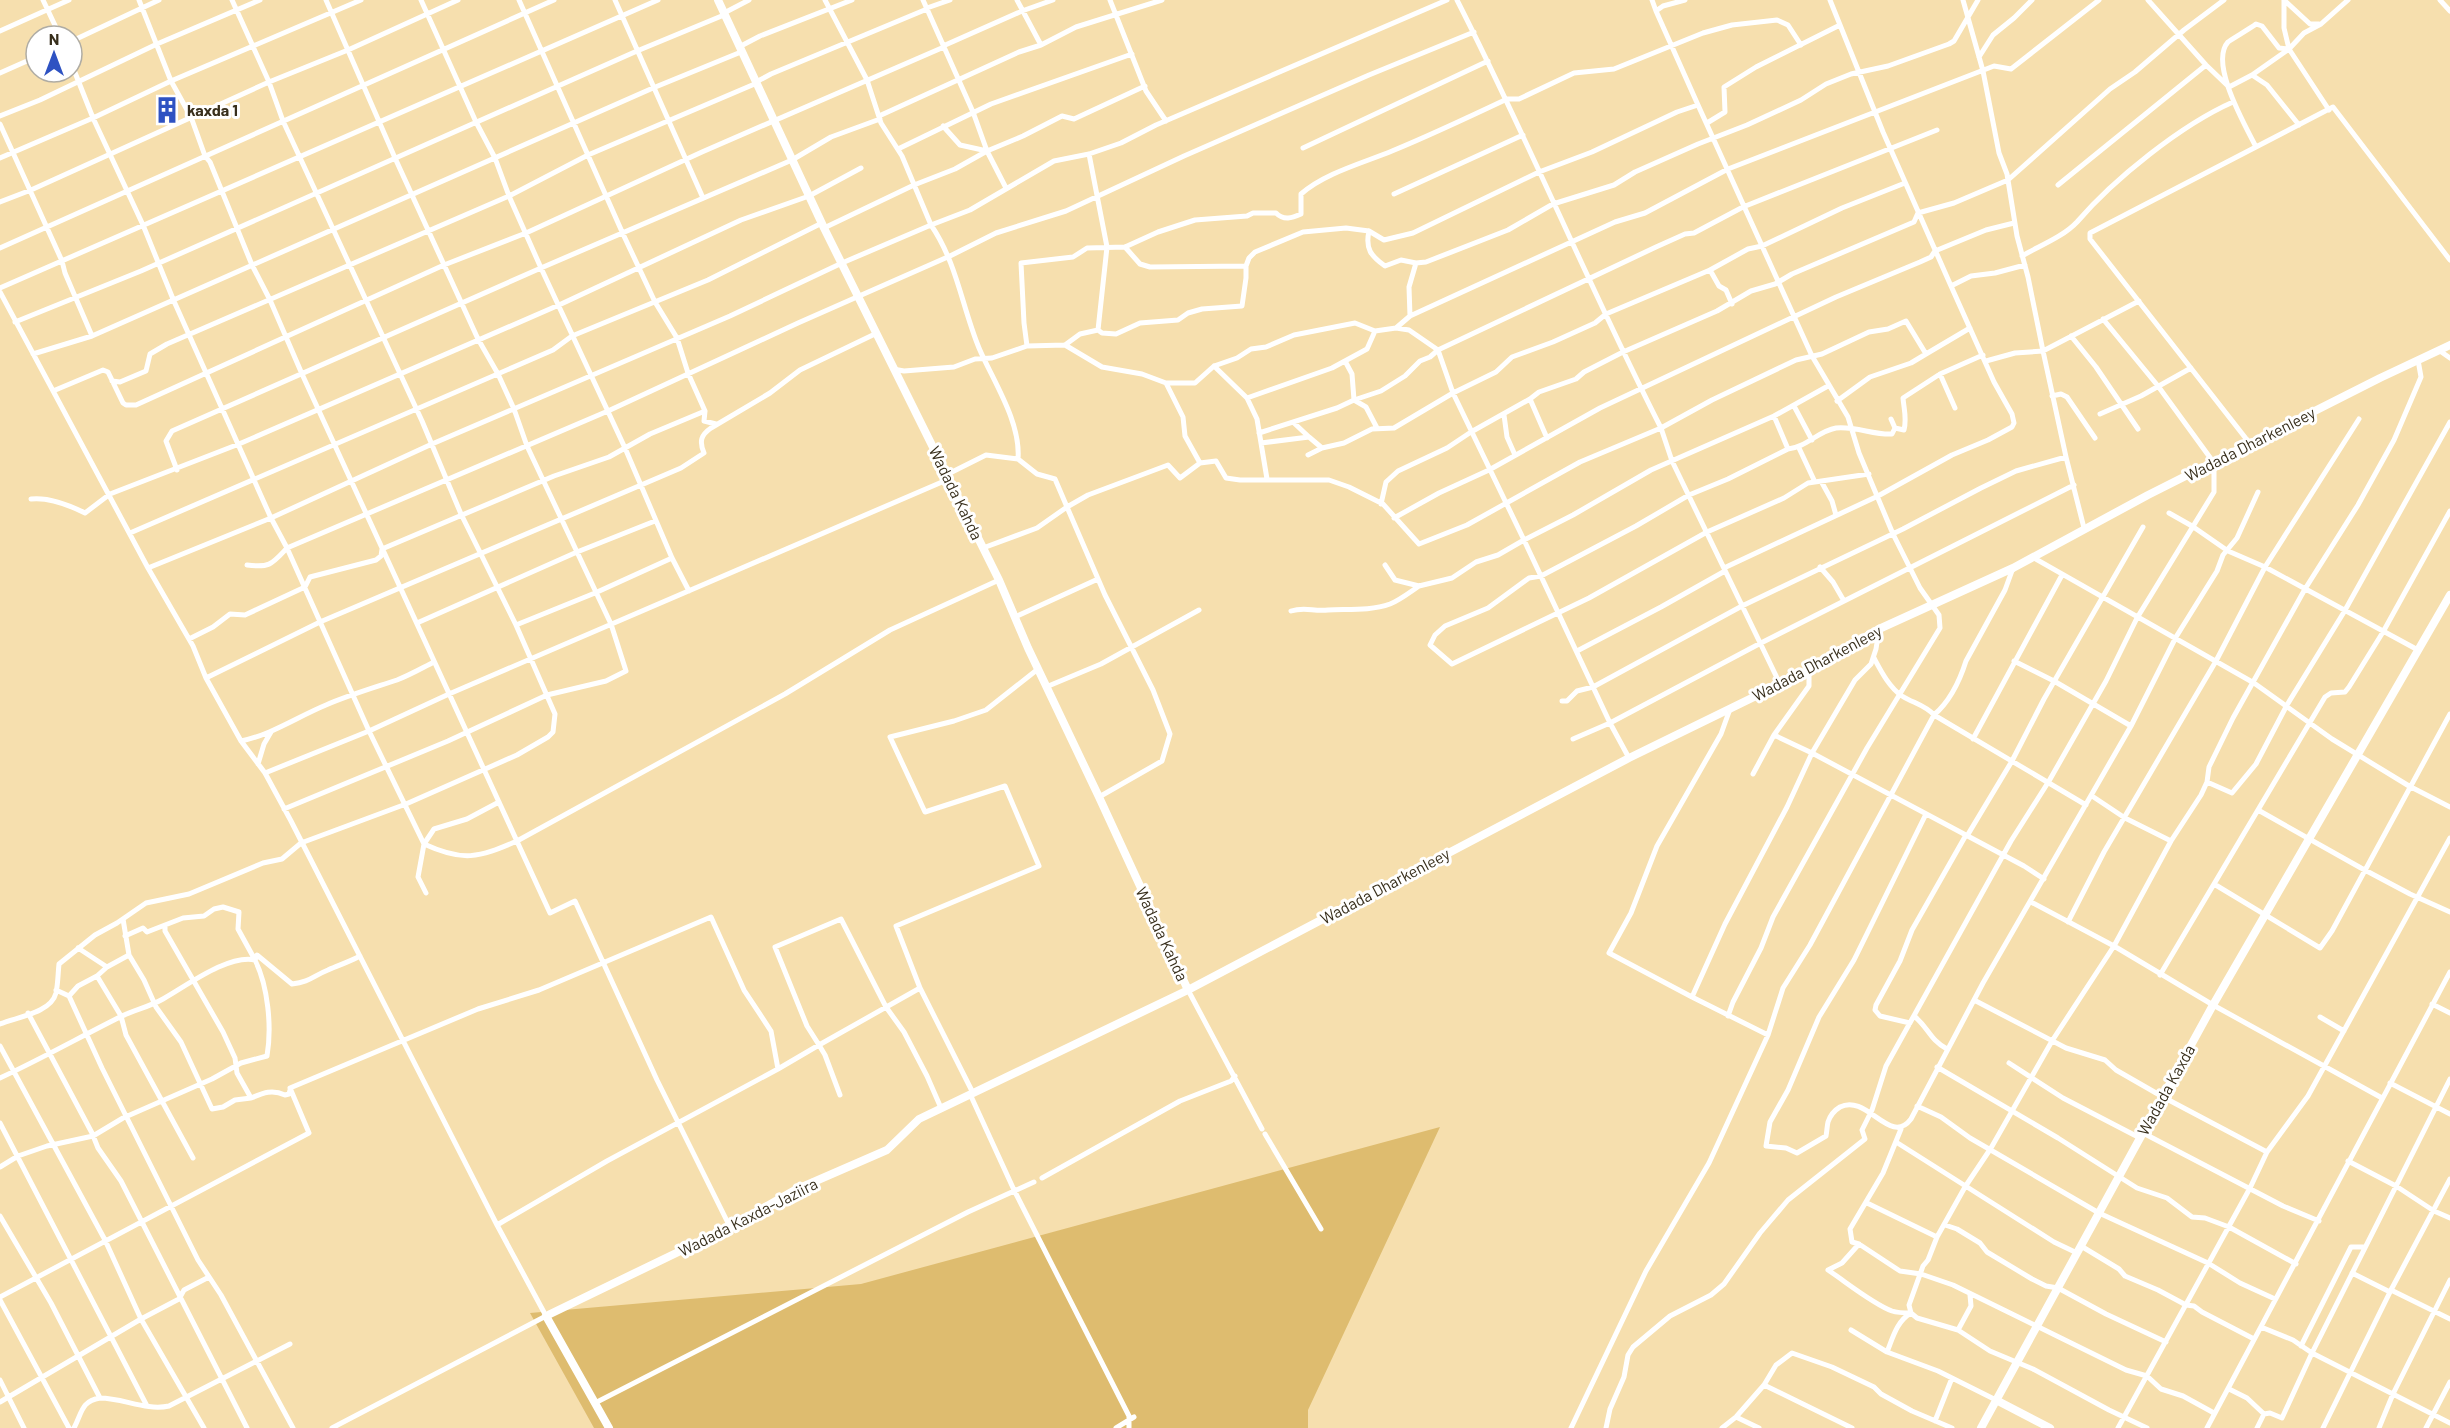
<svg xmlns="http://www.w3.org/2000/svg" width="2450" height="1428" viewBox="0 0 2450 1428" font-family="Barlow,sans-serif">
	<rect width="100%" height="100%" fill="#f6dfae"/>
	<path fill="#debc6f" d="M1440 1127 1308 1410V1428H594L530 1313 861 1284Z"/>
	<g fill="none" stroke-linecap="round" stroke-linejoin="round">
		<path stroke="#fff" stroke-width="5" d="M43 0 60 36
			M139 0 171 81 191 117 205 156 210 162 252 265 270 300 302 374 550 913 575 901 657 1080 730 1227
			M421 0 476 122 495 158 509 196 541 268 625 448 672 558 689 591
			M519 0 623 234 655 302 677 338 688 373 705 411
			M615 0 703 198
			M923 0 973 112 987 151
			M1017 0 1041 45
			M1110 0 1146 91 1166 121
			M1457 0C1529 141 1589 287 1661 428L1672 461 1780 684
			M1652 0 1656 11 1663 6 1685 0
			M1830 0 1883 132 1951 286
			M1963 0 1983 71 1999 153 2007 174 2017 236 2028 277 2043 351 2139 301
			M2148 0 2206 65 2229 87 2252 75 2267 85 2299 125
			M2284 0V28L2289 49 2329 110
			M2284 0 2310 24H2319
			M2440 0 2450 11
			M927 8 950 0
			M1656 11 1698 105
			M724 13 749 0
			M0 31 69 0
			M72 41 159 0
			M943 46 1022 11 1053 0
			M739 47 760 36 852 0
			M1979 57 1993 35 2014 18 2032 0
			M72 65 93 118 143 225 173 299 271 518 287 548 369 731 424 844 418 877 426 893
			M0 73 36 57
			M2252 75 2289 49 2304 33 2321 24 2348 0
			M756 82 771 74 927 9
			M0 116 40 100 157 44 260 0
			M879 116 1019 52 1041 45 1076 27 1162 0
			M1707 123 1725 112 1724 87 1756 67 1840 25
			M0 124 62 261 65 273 92 336
			M943 126 960 145 987 151 1006 188
			M2256 147C2245 125 2209 63 2228 42 2230 40 2251 28 2256 24L2262 26 2279 48 2289 49
			M1303 148 1488 61
			M898 149 991 104 1132 54
			M1089 154 1107 247 1098 330
			M0 158 93 118 171 81 361 0
			M2058 185 2206 65
			M1394 194 1523 135
			M0 202 31 190 269 82 348 50 458 0
			M824 228 914 185 955 169 987 151 1023 136 1062 116 1074 119 1145 86
			M1369 231 1384 240 1413 233 1539 172 1592 152 1677 112 1698 105 1812 356 1848 417 1859 453 1893 534 1920 588 1939 615 1940 628 1867 748 1773 917 1761 948 1733 1002 1728 1016
			M1125 247 1140 264 1150 267 1246 266
			M0 248 554 0
			M2022 256C2039 246 2063 237 2077 222 2114 179 2181 125 2233 102
			M1710 270 1719 286 1726 290 1732 304
			M0 288 658 0
			M0 292 148 568 193 646 206 678 241 741 265 773 291 821 497 1225 546 1316 332 1428
			M1410 316 1615 222 1645 213 1728 169 1994 66 2011 69 2099 0
			M15 322 141 271 637 51 724 15
			M1396 328 1410 316 1409 287 1416 263
			M2071 336 2096 367 2138 429
			M1065 345 1102 367 1142 374 1166 383H1195L1214 366 1237 358 1251 349 1266 347 1294 335 1355 323 1375 331 1396 328 1409 330 1438 350 1453 393 1524 540 1573 515 1651 470 1774 416 1828 386
			M1027 346 1024 323 1021 263 1073 257 1087 248 1125 247 1158 232 1195 220 1247 216 1253 213H1276C1284 221 1292 218 1301 214V194C1325 173 1363 163 1392 151 1431 135 1469 117 1507 99H1519L1574 73 1614 69 1703 33 1732 25 1777 20 1788 25 1801 45
			M2440 351 2450 358
			M33 354 92 336 653 88 741 52
			M1345 361 1352 374 1354 400 1381 391 1405 376 1420 361 1430 357 1438 350 1656 247 1685 234 1694 233 1743 207 1937 130
			M1986 361 2015 353 2043 351 2066 457 2084 528
			M1214 366 1247 398 1257 419 1267 479
			M893 369 904 371 954 367 975 359 992 358 1027 346 1065 345 1080 334 1098 330 1102 333 1116 334 1140 323 1178 320 1188 313 1202 309 1242 306 1246 278V266L1249 258 1255 252 1303 232 1346 228 1369 231C1365 249 1371 256 1385 266L1401 260 1416 263 1426 262 1508 230 1553 204 1614 185 1635 172 1698 144 1747 125 1801 100 1826 84 1851 74 1888 66 1949 44 1954 41 1978 0
			M1940 374 1955 408
			M112 381 120 382 146 371 150 354 167 344 509 196 588 155 757 83
			M1166 383 1183 417 1185 436 1200 463
			M53 391 103 370 108 372 123 403 126 405H136L444 265 526 233 702 152 944 47
			M2052 396 2061 394 2067 397 2095 438
			M1247 398 1332 368 1367 349 1375 331
			M1837 401 1870 377 1911 363 1926 354
			M1794 406 1812 440
			M2100 414 2141 396 2191 368
			M1504 415 1507 437 1515 455
			M1774 416 1788 449
			M1294 423 1309 437
			M1895 428 1904 430C1907 418 1904 410 1903 398L1940 374 1983 355
			M1259 433 1337 408 1354 400 1366 407 1377 428
			M1547 438 1530 399 1539 392 1576 379 1584 372 1623 352 1717 311 1751 291 1775 284 1792 274 1914 222 1918 213 1954 203 2008 180 2110 89 2135 72 2184 30 2224 0
			M1261 443 1309 437 1322 448 1308 455
			M2251 445 2090 239V233L2333 107 2450 260
			M1322 448 1344 443 1372 429 1394 428 1453 393 1496 372 1512 357 1553 342 1595 323 1606 314 1710 270 1748 249 1762 246 1842 208 1905 183
			M1799 448 1814 480
			M1018 459C1021 422 993 381 979 348 962 307 957 263 931 225L970 210 1054 161 1089 154 1121 143 1156 125 1447 0
			M177 470 166 441 172 431 541 268 792 160 831 137 880 119
			M948 474 986 455 1018 459 1037 474 1055 479 1067 507 1088 495 1168 465 1180 478 1200 463 1216 461 1226 478 1240 480H1329L1349 487 1383 504 1419 544 1467 525 1580 462 1661 428 1712 400 1796 360 1822 354 1869 332 1888 329 1906 321 1926 354 1970 328
			M1869 474 1808 483 1784 498 1707 532 1589 598 1452 664 1430 645 1435 635 1445 626 1488 608 1529 578 1541 576 1636 526 1689 495 1728 479 1788 449C1807 447 1818 431 1836 428 1856 426 1873 435 1892 434L1895 428 1891 419
			M1821 481 1832 501 1836 515
			M31 499C49 497 69 505 85 513L110 494 239 444 559 305 741 220 809 196 861 168
			M1381 504 1386 482 1398 471 1447 448 1471 432 1530 399
			M2169 513 2192 526 2228 551 2265 567 2418 650
			M1394 518 1439 493 1489 470 1600 408 1836 297 1920 262 1931 257 1935 251 1986 230 2014 223
			M130 533 553 350 572 336 708 280 822 223
			M983 548 1037 528 1067 507 1105 595 1153 690 1170 734 1162 761 1099 797
			M2032 557 2254 683 2332 739 2409 786 2450 807
			M247 565C270 568 272 564 287 548L608 411 798 323 950 256 996 233 1066 211 1184 156 1369 75 1474 32
			M1385 565 1395 580 1419 586 1452 578 1476 562 1498 555 1524 540 1610 723 1629 758
			M1820 567 1833 582 1844 601
			M148 568 271 518 432 444 730 316 842 263 931 225 902 156 881 123 867 80 825 0
			M1724 568 1878 496 1952 455 1988 440 2012 427 2014 423 2012 414 1994 382 1951 286 1971 276 1995 273 2025 265
			M1291 611C1306 606 1313 612 1328 610 1348 609 1371 611 1390 604 1400 600 1410 592 1419 586
			M1015 617 1098 579
			M417 623 577 552 655 521
			M516 625 595 593 672 558
			M189 639 213 627 230 614 245 615 305 587 310 577 376 560 381 556 382 549 554 476 609 457 650 434 705 411 704 421 716 424
			M1577 651 1661 607 1725 571
			M1874 658C1881 671 1889 687 1902 696 1913 703 1925 705 1934 715L2086 805
			M2014 661 2054 681 2131 726
			M206 678 320 622 681 468 704 453C699 441 701 435 711 428L770 393 800 370 877 333
			M1046 687 1101 664 1199 610
			M1562 701H1567L1577 691 1593 687 1742 606 1903 529 1981 488 2016 471 2066 457
			M1730 709 1721 734 1657 846 1631 913 1609 953 1692 997 1725 924 1787 807 1812 753 1855 680 1871 664 1876 649 1879 629
			M1774 735 1812 753 2024 866 2044 879
			M1573 739 1610 723 1759 644 2074 485
			M1973 739 2062 575
			M241 741C271 735 297 717 326 705 349 695 373 688 397 680 410 675 422 668 434 662
			M258 764 264 744 271 732
			M265 773 369 731 449 694 949 479
			M1753 774 1774 735 1809 686V670
			M2207 782 2232 793 2256 764 2287 705 2344 612 2450 422
			M2092 796 2125 818 2171 841
			M499 802 467 819 434 829 424 844C463 862 478 858 517 841L785 694 890 630 999 580
			M284 809 448 741 547 695 606 681 626 671 611 624 527 446 514 409 498 374 478 339 395 158 326 0
			M2258 810 2361 868 2410 894 2450 912
			M1926 814 1854 960 1819 1017 1788 1090 1770 1122 1766 1146 1786 1148 1797 1153 1826 1136C1827 1131 1827 1126 1828 1122 1830 1116 1835 1110 1840 1107 1867 1093 1890 1147 1911 1119L1983 983 2131 726 2176 637 2217 571 2223 555 2237 538 2258 492
			M1967 836 2012 761 2044 699 2143 527
			M2214 884 2320 948 2332 931 2450 714
			M2031 902 2114 946 2213 1005 2382 1098
			M123 919 129 955 144 980 156 1007 181 1042 212 1109 223 1107 235 1100 251 1098
			M2068 922 2104 852 2216 661 2265 567 2359 419
			M165 925V931L223 1032 235 1058 237 1073 251 1098C263 1093 272 1089 285 1095L289 1094 290 1090
			M125 936 143 928 147 932 183 918 204 916 214 909 223 907 239 912 238 929 255 960 257 955 292 984C310 982 313 976 328 970 339 965 349 962 360 956
			M78 948 107 967
			M129 955 107 967 97 976 121 1016 126 1035 193 1158
			M2160 975 2325 697 2331 693 2345 692 2349 687 2383 632 2450 511
			M920 988 973 1093
			M56 990 69 996 78 986 97 976
			M1188 990 1262 1129
			M69 996 102 1068 198 1260 221 1295 293 1428
			M1692 997 1768 1035
			M1974 1000 2066 1048 2105 1060 2116 1070 2163 1097 2267 1152
			M2432 1004 2450 1013
			M28 1013 92 1133 98 1148 121 1181 247 1428
			M1914 1016C1929 1028 1929 1039 1947 1049
			M2320 1017 2344 1031
			M1910 1023 1880 1016 1875 1010 1876 1005 1900 961 1912 930 1966 835
			M0 1024C17 1017 51 1013 56 993 58 984 58 973 59 964L95 935 117 923 146 903 189 894 263 863 282 859 301 843 406 804 517 755 548 737 553 732 555 714 516 625 461 514 422 421 283 121 269 82 232 0
			M0 1046 105 1240 141 1319 204 1428
			M2009 1063 2063 1098 2140 1138
			M1937 1067 2058 1138 2137 1188 2167 1198 2192 1217 2205 1218 2229 1227 2296 1264
			M0 1078C41 1059 80 1037 120 1017 134 1010 149 1007 163 999 185 987 228 954 255 960 268 986 272 1027 267 1056L241 1063 212 1079 123 1118 93 1136 47 1146 18 1156 0 1167
			M2390 1083 2450 1114
			M970 1094 1014 1190 1129 1416V1428
			M1917 1106 1941 1117 1970 1138 2099 1213 2208 1263 2240 1283 2275 1299
			M941 1108 927 1076 904 1032 886 1007 841 919 775 947 807 1026 819 1045 920 988 896 926 1039 866 1005 786 925 812 890 737 954 721 986 710 1038 669
			M0 1123 147 1406
			M2143 1133 2283 1206 2319 1221
			M1265 1134 1321 1229
			M1896 1142 2054 1242 2077 1253
			M2348 1161 2396 1186 2434 1211 2450 1218
			M1042 1178 1180 1101 1231 1081 1235 1076
			M1867 1203 1937 1237
			M0 1216 51 1303 100 1398C123 1398 146 1411 169 1406L290 1344
			M497 1225 607 1161 778 1069 819 1045 825 1055 840 1095
			M1945 1225 1957 1229 1980 1243 1987 1252 2032 1279 2046 1286 2058 1288 2106 1314 2166 1342
			M1859 1244 1852 1242 1850 1229 1883 1173 1901 1129 1899 1128
			M2081 1246 2119 1269 2125 1276 2158 1290 2186 1305 2194 1306 2202 1312 2254 1339
			M2352 1273 2390 1292
			M2391 1290 2450 1319
			M0 1297 309 1133 290 1088 478 1009 539 990 711 917 744 990 771 1031 778 1069
			M0 1300 69 1428
			M2261 1327 2293 1340 2312 1353 2450 1423
			M1851 1330 1887 1352 1938 1371 1996 1400
			M1958 1330 1971 1306 1970 1295
			M2301 1346 2351 1247H2365
			M1887 1352C1893 1337 1897 1321 1911 1313 1905 1313 1898 1313 1892 1311 1873 1304 1846 1282 1828 1270L1842 1263 1859 1244 1900 1271 1921 1274 1953 1285 2126 1370 2147 1376 2161 1389 2183 1396 2214 1413
			M0 1380 24 1428
			M1764 1385 1776 1365 1792 1353 1832 1367 1874 1387 1881 1394 1912 1411 1952 1428
			M2229 1389 2247 1398 2264 1414 2270 1413 2282 1418 2312 1353 2450 1079
			M0 1402 141 1319 179 1299 184 1290 209 1277
			M595 1403 968 1212 1034 1182
			M1736 1417 1759 1428
			M1935 1421 1952 1378
			M74 1428C82 1413 81 1401 100 1398
			M1116 1428 1134 1417
			M1571 1428 1646 1271 1709 1163 1768 1035 1783 988 1810 945 1934 715C1949 702 1960 680 1966 661L2005 590 2013 568
			M1606 1428 1610 1409 1624 1377 1628 1355 1633 1347 1670 1316 1711 1295 1724 1284 1760 1233 1788 1200 1865 1139 1862 1130 1872 1110 1886 1066 2011 841 2049 781 2106 681 2137 618 2214 492V463L2158 386 2103 319
			M1722 1428 1736 1417 1764 1385 1852 1428
			M2118 1428 2250 1188 2267 1152 2308 1096 2450 838
			M2147 1428 2109 1410 2033 1369 1990 1351 1958 1330 1917 1318 1911 1313 1909 1305 1923 1266 1928 1260 1937 1237 1965 1187 1991 1148 2052 1041 2114 946 2171 841 2201 795 2207 782 2209 767 2233 718 2305 589 2358 505 2394 440 2421 377 2418 360
			M2207 1428 2450 972
			M2257 1428 2264 1414
			M2323 1428 2391 1290 2450 1179
			M2379 1428 2393 1394 2450 1280
			M2426 1428 2450 1382"/>
		<path stroke="#fff" stroke-width="8" d="M718 0 824 228 999 580 1028 648 1099 797 1188 990
			M1996 1400 2050 1428
			M609 1428 546 1316 730 1227 795 1190 887 1150 919 1119 1188 990 1629 758 1809 670 1879 629 2013 568 2148 495 2380 378 2450 345
			M1981 1428 2213 1005 2450 595"/>
	</g>
	<defs>
		<symbol id="building-bare" viewBox="-9 -9 18 18"><path d="M-4-6H4V6H1V3H-1V6H-4ZM-2.5-4.3h1.7v1.8h-1.7ZM.8-4.3h1.7v1.8H.8ZM-2.5-1h1.7V.8h-1.7ZM.8-1h1.7V.8H.8Z" fill="#2e52c2" stroke="#fff" stroke-width="2.5" paint-order="stroke"/></symbol>
	</defs>
	<g fill-rule="evenodd">
		<use href="#building-bare" x="148" y="91" width="38" height="38"/>
	</g>
	<g text-anchor="middle" stroke-width="6" stroke-linejoin="round" paint-order="stroke">
		<g font-size="16" font-weight="bold" fill="#382f1c" stroke="#fff" text-anchor="start">
			<text x="187" y="116">kaxda 1</text>
		</g>
		<g font-size="16" fill="#382f1c" stroke="#fff">
			<text transform="translate(2250 444) rotate(-27)" y="6">Wadada Dharkenleey</text>
			<text transform="translate(956 493) rotate(64)" y="6">Wadada Kahda</text>
			<text transform="translate(1817 663) rotate(-28)" y="6">Wadada Dharkenleey</text>
			<text transform="translate(1385 886) rotate(-28)" y="6">Wadada Dharkenleey</text>
			<text transform="translate(1162 934) rotate(65)" y="6">Wadada Kahda</text>
			<text transform="translate(2166 1090) rotate(-61)" y="6">Wadada Kaxda</text>
			<text transform="translate(748 1217) rotate(-27)" y="6">Wadada Kaxda-Jaziira</text>
		</g>
	</g>
	<g transform="translate(54 54)"><circle r="28" fill="#ffffff" stroke="#afaca4" stroke-width="1.5"/>
	<path d="M0-4.5L10 22L0 15L-10 22Z" fill="#2e52c2"/>
	<text y="-9" font-size="16" font-weight="bold" text-anchor="middle" fill="#382f1c">N</text>
	</g>
</svg>
